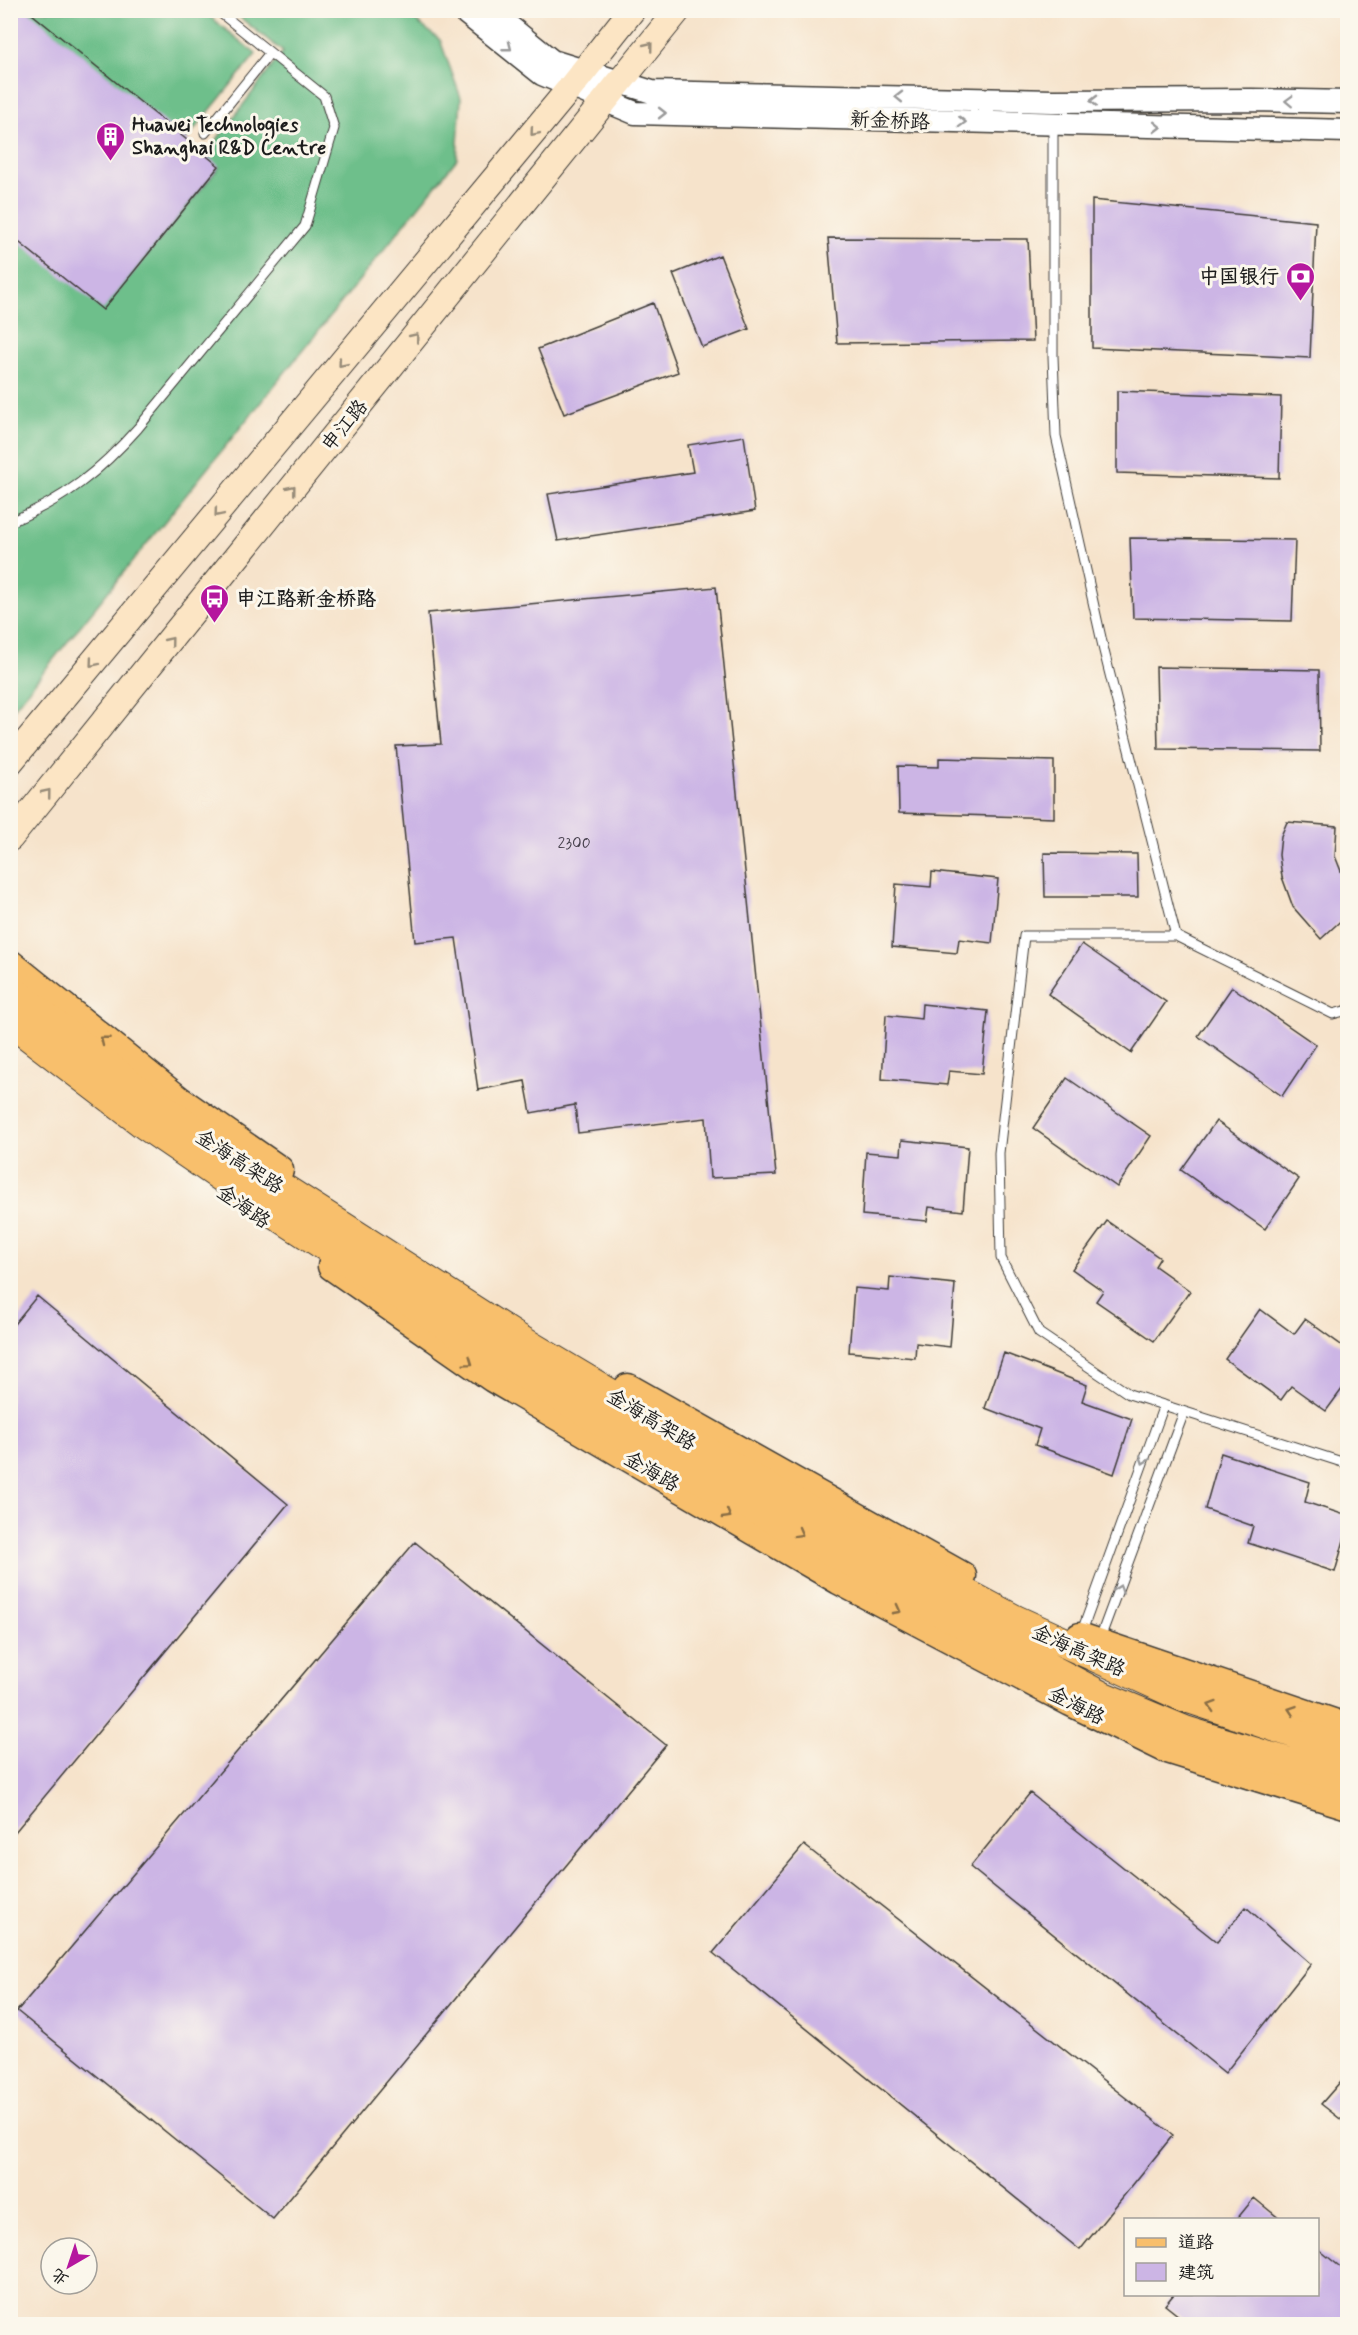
<svg xmlns="http://www.w3.org/2000/svg" width="1358" height="2335" viewBox="0 0 1358 2335" font-family="Mynerve,'LXGW WenKai TC',sans-serif">
	<rect width="100%" height="100%" fill="#fbf7ec"/>
	<filter id="ink" filterUnits="userSpaceOnUse"><feTurbulence type="fractalNoise" baseFrequency=".0167" numOctaves="2"/><feDisplacementMap in="SourceGraphic" scale="12" xChannelSelector="R" yChannelSelector="G"/><feConvolveMatrix kernelMatrix="1 2 1 2 8 2 1 2 1" color-interpolation-filters="sRGB"/></filter>
	<filter id="wash" filterUnits="userSpaceOnUse"><feTurbulence type="fractalNoise" baseFrequency=".008" numOctaves="4" result="noise"/><feDisplacementMap in="SourceGraphic" scale="24" xChannelSelector="R" yChannelSelector="G"/><feGaussianBlur stdDeviation="1.35" result="paint"/><feColorMatrix in="noise" values="0 0 0 0 0 0 0 0 0 0 0 0 0 0 0 0 0 1.4 0 .05"/><feComposite in="paint" operator="in"/></filter>
	<g filter="url(#wash)">
		<rect width="100%" height="100%" fill="#f6e3cb"/>
		<path fill="#6ebf8b" stroke="#456e54" stroke-width="1.5" d="M27 11H203L256 54 186 140Z
			M232 11H403L440 40 461 98 457 159 11 712V235L103 309 219 167 205 155 283 52Z"/>
		<g id="blocks">
			<path fill="#ccb5e5" d="M10 10H27L219 166 103 310 10 235Z
				M1092 200 1316 222 1310 358 1092 348Z
				M828 238 1028 239 1033 341 837 343Z
				M720 255 749 329 702 347 673 274Z
				M653 303 678 372 564 414 538 349Z
				M1117 391 1281 397 1279 478 1117 473Z
				M744 436 755 511 558 541 548 494 693 472 688 445Z
				M1130 538 1295 540 1292 621 1133 618Z
				M716 587 776 1175 710 1178 706 1118 578 1133 575 1105 531 1113 525 1081 478 1090 456 938 415 942 396 746 441 744 428 613Z
				M1156 667 1319 670 1320 751 1158 749Z
				M939 758 1054 761V818L899 813 898 766 939 767Z
				M1287 822 1337 826 1335 856 1348 889V914L1321 939 1293 907 1282 877 1279 855 1281 836Z
				M1044 853 1137 854 1138 897H1045Z
				M932 872 998 879 992 943 959 939 957 953 892 947 896 884 931 887Z
				M1082 944 1166 1002 1131 1053 1048 994Z
				M1232 987 1316 1045 1282 1096 1198 1036Z
				M922 1004 988 1011 982 1074 949 1071 947 1085 882 1079 886 1015 921 1019Z
				M1067 1078 1151 1136 1117 1187 1033 1128Z
				M1216 1121 1299 1179 1265 1229 1181 1170Z
				M902 1140 968 1147 963 1211 929 1207 927 1221 862 1215 866 1152 901 1155Z
				M1107 1221 1160 1258 1155 1266 1190 1291 1154 1341 1096 1301 1103 1291 1072 1269Z
				M890 1277 955 1284 950 1347 916 1343 915 1358 849 1352 854 1288 889 1291Z
				M37 1296 288 1504 10 1838V1329Z
				M1260 1309 1294 1334 1305 1319 1348 1350V1381L1326 1411 1291 1386 1281 1400 1225 1359Z
				M1004 1353 1087 1385 1082 1401 1132 1419 1114 1474 1035 1445 1040 1429 985 1408Z
				M1221 1453 1310 1482 1305 1502 1348 1516V1526L1335 1572 1248 1543 1253 1526 1205 1509Z
				M415 1542 666 1745 273 2219 17 2011Z
				M1030 1793 1217 1942 1246 1907 1311 1964 1225 2073 970 1867Z
				M804 1845 1173 2135 1080 2250 713 1953Z
				M1348 2073V2125L1321 2104Z
				M1254 2198 1281 2220H1236Z
				M1318 2249 1348 2273V2324H1189L1165 2305 1174 2294H1318Z"/>
		</g>
	</g>
	<g filter="url(#ink)">
		<use href="#blocks" fill-opacity="0" stroke="#3d3a36" stroke-width="1.5"/>
		<g fill="none" stroke-linecap="round" stroke-linejoin="round">
			<defs>
				<path id="service" d="M1053 125V356L1056 436 1104 651 1176 936
					M205 133 269 54
					M10 522C65 499 99 472 138 428L305 226 334 128 324 96 217 10
					M1348 1010 1333 1014 1176 936H1024L999 1153 1001 1258 1039 1333 1129 1394 1348 1464
					M1081 1634 1164 1405
					M1099 1641 1184 1412"/>
				<path id="tertiary" d="M462 10 542 74 635 113 1348 131
					M489 10 552 61 652 92 1053 101 1251 100 1348 102"/>
				<path id="secondary" d="M10 762 571 87 632 10
					M10 838 678 10"/>
				<path id="primary" d="M10 964 180 1101 279 1170
					M332 1266 493 1378 839 1580 1071 1702 1167 1749 1348 1805
					M628 1388 962 1576
					M1080 1637 1348 1728"/>
				<path id="trunk" d="M10 989 131 1085 202 1137 513 1336 771 1490 1015 1620 1180 1695 1348 1751
					M10 1021 146 1125 275 1213 487 1351 636 1442 938 1610 1101 1696 1185 1731 1348 1781"/>
			</defs>
			<use href="#service" stroke="#3d3a36" stroke-width="11"/>
			<use href="#tertiary" stroke="#3d3a36" stroke-width="25"/>
			<use href="#secondary" stroke="#3d3a36" stroke-width="28"/>
			<use href="#primary" stroke="#3d3a36" stroke-width="31"/>
			<use href="#trunk" stroke="#3d3a36" stroke-width="32"/>
			<use href="#service" stroke="#fff" stroke-width="9"/>
			<use href="#tertiary" stroke="#fff" stroke-width="22"/>
			<use href="#secondary" stroke="#fce5c4" stroke-width="26"/>
			<use href="#primary" stroke="#f8bf6c" stroke-width="28"/>
			<use href="#trunk" stroke="#f8bf6c" stroke-width="30"/>
		</g>
		<defs><path id="oneway-chevron" d="M-2-3.5L2.5 0L-2 3.5" fill="none" stroke-width="1.6" stroke-linecap="round" stroke-linejoin="round" transform="scale(1.5)"/></defs>
		<g stroke="#978b78">
			<use href="#oneway-chevron" transform="translate(649 46) rotate(-51)"/>
			<use href="#oneway-chevron" transform="translate(534 132) rotate(130)"/>
			<use href="#oneway-chevron" transform="translate(415 337) rotate(-51)"/>
			<use href="#oneway-chevron" transform="translate(342 363) rotate(130)"/>
			<use href="#oneway-chevron" transform="translate(292 489) rotate(-51)"/>
			<use href="#oneway-chevron" transform="translate(218 513) rotate(130)"/>
			<use href="#oneway-chevron" transform="translate(170 641) rotate(-51)"/>
			<use href="#oneway-chevron" transform="translate(93 663) rotate(130)"/>
			<use href="#oneway-chevron" transform="translate(47 793) rotate(-51)"/>
		</g>
		<g stroke="#999">
			<use href="#oneway-chevron" transform="translate(508 47) rotate(38)"/>
			<use href="#oneway-chevron" transform="translate(899 97) rotate(-179)"/>
			<use href="#oneway-chevron" transform="translate(1094 101) rotate(-179)"/>
			<use href="#oneway-chevron" transform="translate(1289 101) rotate(-178)"/>
			<use href="#oneway-chevron" transform="translate(662 113)"/>
			<use href="#oneway-chevron" transform="translate(962 122) rotate(2)"/>
			<use href="#oneway-chevron" transform="translate(1157 127) rotate(1)"/>
			<use href="#oneway-chevron" transform="translate(1144 1460) rotate(110)"/>
			<use href="#oneway-chevron" transform="translate(1119 1589) rotate(-70)"/>
		</g>
		<g stroke="#8a6e44">
			<use href="#oneway-chevron" transform="translate(104 1040) rotate(-141)"/>
			<use href="#oneway-chevron" transform="translate(469 1362) rotate(35)"/>
			<use href="#oneway-chevron" transform="translate(727 1515) rotate(30)"/>
			<use href="#oneway-chevron" transform="translate(799 1533) rotate(29)"/>
			<use href="#oneway-chevron" transform="translate(897 1610) rotate(28)"/>
			<use href="#oneway-chevron" transform="translate(1212 1706) rotate(-162)"/>
			<use href="#oneway-chevron" transform="translate(1292 1710) rotate(-161)"/>
		</g>
	</g>
	<defs>
		<symbol id="building-pin" viewBox="-11 -11 22 30"><path d="M0 17L-7.5 6A9.5 9.5 0 1 1 7.5 6Z" fill="#b5179e" stroke="#fbf7ec"/><path d="M-4-6H4V6H1V3H-1V6H-4ZM-2.5-4.3h1.7v1.8h-1.7ZM.8-4.3h1.7v1.8H.8ZM-2.5-1h1.7V.8h-1.7ZM.8-1h1.7V.8H.8Z" fill="#fff"/></symbol>
		<symbol id="bank-pin" viewBox="-11 -11 22 30"><path d="M0 17L-7.5 6A9.5 9.5 0 1 1 7.5 6Z" fill="#b5179e" stroke="#fbf7ec"/><path d="M-6-4H6V4H-6ZM0-2.3a2.3 2.3 0 1 0 0 4.6a2.3 2.3 0 1 0 0-4.6Z" fill="#fff"/></symbol>
		<symbol id="bus-pin" viewBox="-11 -11 22 30"><path d="M0 17L-7.5 6A9.5 9.5 0 1 1 7.5 6Z" fill="#b5179e" stroke="#fbf7ec"/><path d="M-5-6H5V4H4V6H2V4H-2V6H-4V4H-5ZM-3.5-4V0h7V-4ZM-3.5 1.2v1.5H-2V1.2ZM2 1.2v1.5H3.5V1.2Z" fill="#fff"/></symbol>
	</defs>
	<g fill-rule="evenodd">
		<use href="#building-pin" x="94" y="120" width="33" height="45"/>
		<use href="#bank-pin" x="1284" y="260" width="33" height="45"/>
		<use href="#bus-pin" x="198" y="582" width="33" height="45"/>
	</g>
	<g text-anchor="middle" stroke-width="6" stroke-linejoin="round" paint-order="stroke">
		<g font-size="16" fill="#48424e">
			<text x="574" y="848">2300</text>
		</g>
		<g font-size="20" fill="#1c1c1c" stroke="#fbf7ec">
			<text transform="translate(890 120) rotate(2)" y="7">新金桥路</text>
			<text transform="translate(344 425) rotate(-51)" y="7">申江路</text>
			<text transform="translate(240 1161) rotate(33)" y="7">金海高架路</text>
			<text transform="translate(244 1206) rotate(35)" y="7">金海路</text>
			<text transform="translate(652 1419) rotate(31)" y="7">金海高架路</text>
			<text transform="translate(652 1471) rotate(30)" y="7">金海路</text>
			<text transform="translate(1079 1650) rotate(24)" y="7">金海高架路</text>
			<text transform="translate(1077 1705) rotate(27)" y="7">金海路</text>
		</g>
		<g font-size="20" font-weight="bold" fill="#1c1c1c" stroke="#fbf7ec" text-anchor="start">
			<text x="132" y="131">Huawei Technologies<tspan x="132" dy="23">Shanghai R&amp;D Centre</tspan></text>
			<text x="1279" y="283" text-anchor="end">中国银行</text>
			<text x="236" y="605">申江路新金桥路</text>
		</g>
	</g>
	<rect width="1358" height="2335" fill="none" stroke="#fbf7ec" stroke-width="36"/>
	<rect x="1124" y="2218" width="195" height="78" fill="#fbf7ec" stroke="#a29f99" stroke-width="1.5"/>
	<rect x="1136" y="2238" width="30" height="9" fill="#f8bf6c" stroke="#a29f99" stroke-width="1.5"/>
	<text x="1178" y="2248" font-size="18" fill="#1c1c1c">道路</text>
	<rect x="1136" y="2263" width="30" height="18" fill="#ccb5e5" stroke="#a29f99" stroke-width="1.5"/>
	<text x="1178" y="2278" font-size="18" fill="#1c1c1c">建筑</text>
	<g transform="translate(69 2266) rotate(219)"><circle r="28" fill="#fbf7ec" stroke="#a29f99" stroke-width="1.5"/>
	<path d="M0-4.5L10 22L0 15L-10 22Z" fill="#b5179e"/>
	<text y="-9" font-size="16" font-weight="bold" text-anchor="middle" fill="#1c1c1c">北</text>
	</g>
</svg>
